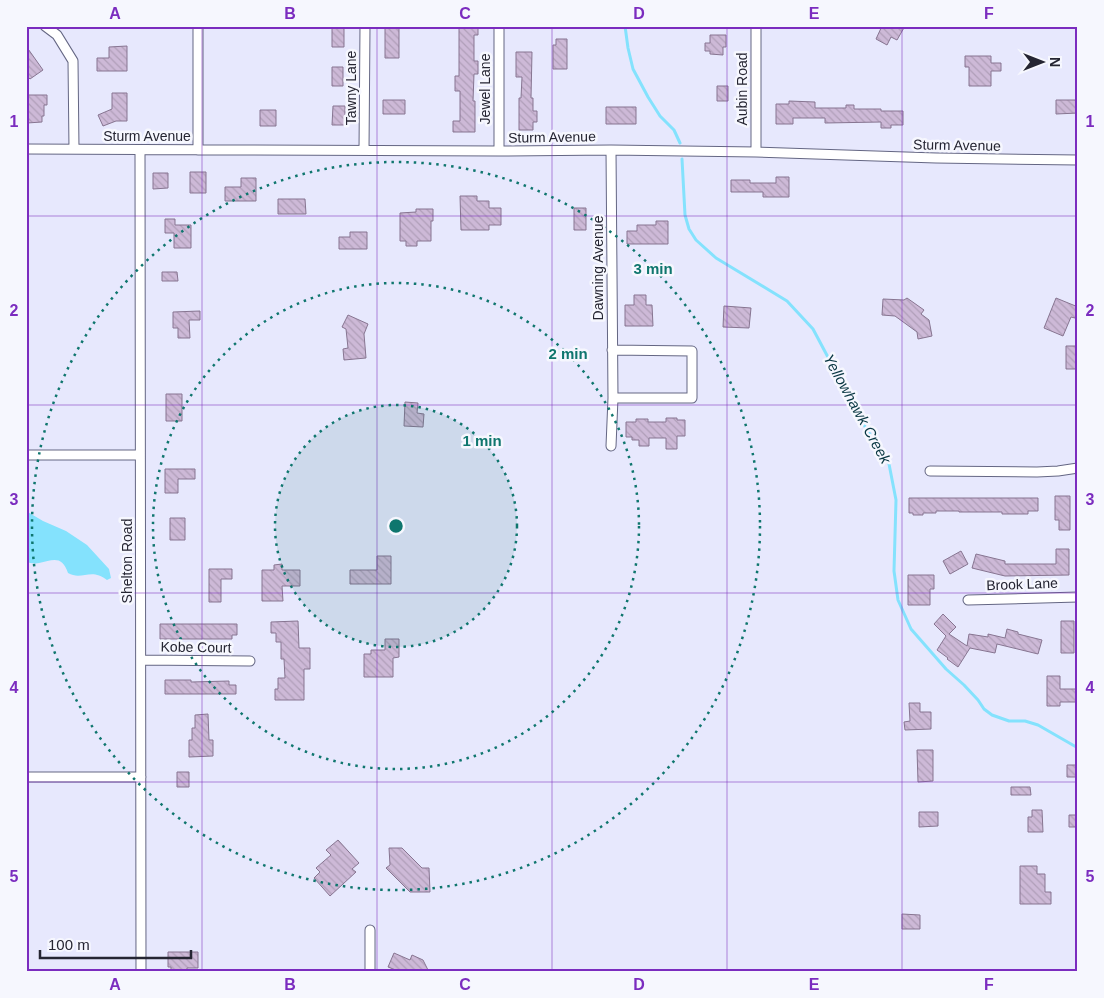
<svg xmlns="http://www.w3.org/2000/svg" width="1104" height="998" viewBox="0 0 1104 998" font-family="Helvetica,sans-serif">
	<defs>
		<pattern id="building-back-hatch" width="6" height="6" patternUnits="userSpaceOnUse" patternTransform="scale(1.25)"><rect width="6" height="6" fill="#cdb9d7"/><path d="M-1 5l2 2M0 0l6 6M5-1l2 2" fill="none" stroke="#b09fb9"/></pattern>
	</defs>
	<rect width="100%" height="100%" fill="#e7e8fd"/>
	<path fill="#84e2fd" d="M26 511 43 521 66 531 87 545 109 569 111 578 107 580C91 567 82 581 68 573 62 555 53 560 39 563 35 564 30 563 26 562Z"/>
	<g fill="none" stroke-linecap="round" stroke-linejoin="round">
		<path stroke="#84e2fd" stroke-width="3" d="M625 26 628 48 633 69 648 97 660 116 674 130 680 143
			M682 159 685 215 689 229 696 240 716 258 787 301 813 329 864 425 889 464 896 500 894 571 898 600 911 629 946 669 964 685 978 700 984 709 992 715 1009 721H1025L1038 725 1078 748"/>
	</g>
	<path fill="url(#building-back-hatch)" stroke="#877591" d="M459 26H478V35H474V61H478V74H474L473 101H475V132H453V121H460V91H455V76H459Z
		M882 26H905L897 40 891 37 887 45 876 39Z
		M332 27H344V47H332Z
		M385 27H399V58H385Z
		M710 35H726V47H723V55L710 54V51H705V43H710Z
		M556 39H567V69H553V45H556Z
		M26 46 43 70 30 79 26 75Z
		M127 46V71H97V58H109V47Z
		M516 52H532L531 98H533V111H537V122H533V130H519V98H521L522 77H516Z
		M965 56H991V63H1001V71H991V86H969V67H965Z
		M332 67H343V86H332Z
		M717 86H728V101H717Z
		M112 93H127V121H116L103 126 98 115 112 109Z
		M26 95H47V105H44V116H42V122L27 123Z
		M383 100H405V114H383Z
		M1056 100H1078V113L1056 114Z
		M789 101 815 102V108H846V105H854V109H881V111H903V125H891V128H881V122L825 123V118H793V124H776V104H789Z
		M333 106H345V125H332Z
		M606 107H636V124H606Z
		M260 110H276V126H260Z
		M190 172H206V193H190Z
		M153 173H168V188L153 189Z
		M776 177H789V197H763V192H731V180H750V183H776Z
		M241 178H256V201H225V187H241Z
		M460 196H477V201H489V208H501V225H489V230H461Z
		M278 199H305L306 214H278Z
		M574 208H586V230H574Z
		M416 209H433V221H431V241H417V246H406V241H400V213L416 212Z
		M165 219H175V225H191V248H174V233H165Z
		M656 221H668V244H627V231H637V225H656Z
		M350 232H367V249H339V237H350Z
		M162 272H177L178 281H162Z
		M634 295H646V305H652L653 326H625V305H634Z
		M907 298 924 310 921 314 929 320 932 336 918 339 917 332 895 316 882 315 883 299 904 300Z
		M1056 298 1078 307V312L1075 318 1071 317 1063 336 1044 328Z
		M724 306 751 308 749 328 723 327Z
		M200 311V320H189L190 338H178V328H173V312Z
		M348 315 368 324 364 334 366 358 344 360 343 349 348 348 346 329 342 327Z
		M1066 346H1078V369H1066Z
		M166 394H182V421H166Z
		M405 402 418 403 417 413 424 414 423 427 404 426Z
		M666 418H677V420H685V436H677V449H666V438H649V446H639V440H632V437H626V422H636V419H648V422H666Z
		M165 469H195V479H178V493H165Z
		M1055 496H1070V530H1059V520H1055Z
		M909 498H1038V511H1028V514H1002V512H959V511H936V513H923V515H913V513H909Z
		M170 518H185V540H170Z
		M1056 549H1069V575L1005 576 972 568 976 554 1005 561V564H1056Z
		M961 551 968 564 950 574 943 561Z
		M377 556H391V584H350V570H377Z
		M282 564V570H300V586H282L283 601H262V570H274V565Z
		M209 569H232V579H221V602H209Z
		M908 575H934V589H930V605H908Z
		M943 614 956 627 949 634 967 646 969 634 988 637V634L1005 638 1007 629 1018 632V634L1042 640 1038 654 997 644 995 653 970 648 958 667 947 659 948 658 937 650 946 636 934 624Z
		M298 621 299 648H310V669H304V700H275V689H278V678H285L284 659H281V642H276V633H271V622Z
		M1061 621H1074V653H1061Z
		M160 624H237V635H232V639H160Z
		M385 639H399V657L393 658V677H364V654H371V650H385Z
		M1047 676H1060V689H1076V702H1060V706H1047Z
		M165 680H191V682L229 681V685H236V694H165Z
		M909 703H920V712H931V729L905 730 904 722 910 721Z
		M208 714 209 740H213V756L189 757V740H192V728H195V715Z
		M917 750H933V781L918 782Z
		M1067 765H1078V777H1067Z
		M177 772H189V787H177Z
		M1011 787H1030L1031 795H1011Z
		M1032 810H1042L1043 832H1028V817H1032Z
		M919 812H938V826L919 827Z
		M1069 815H1078V827H1069Z
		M338 840 359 863 352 869 356 872 330 896 314 878 320 872 316 868 331 855 326 850Z
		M389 848H402L422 868H429L430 892H410L386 868 390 865Z
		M1020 866H1037V874H1045V892H1051V904H1020Z
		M902 914 920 915V929H902Z
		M168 952H198V968H187V972H171V967H168Z
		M394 953 410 960 412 955 423 960 429 972H401L388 967Z"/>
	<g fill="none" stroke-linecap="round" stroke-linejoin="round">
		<defs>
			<path id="street" d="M45 26 57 35 73 61 74 149
				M198 26V150
				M499 26V151
				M26 149 499 151 611 150 756 152 936 158 1078 160
				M140 150 141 972
				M364 150 365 26
				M611 150 613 398 611 446
				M756 152V26
				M612 350 692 351V398H613
				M26 455H140
				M930 471 1037 472 1058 471 1078 468
				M968 600 1078 597
				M141 660 250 661
				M26 777H141
				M370 930V972"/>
		</defs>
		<use href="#street" stroke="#646683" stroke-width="11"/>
		<use href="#street" stroke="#fff" stroke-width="9"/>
	</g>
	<path fill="none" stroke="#7b2cbf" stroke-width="1" stroke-opacity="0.55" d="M202 26V972M377 26V972M552 26V972M727 26V972M902 26V972M26 216H1078M26 405H1078M26 593H1078M26 782H1078"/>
	<circle cx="396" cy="526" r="121" fill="#0f766e" fill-opacity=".12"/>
	<g fill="none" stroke="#0f766e" stroke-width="2.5" stroke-dasharray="2.5 5">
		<circle cx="396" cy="526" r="121"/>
		<circle cx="396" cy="526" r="243"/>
		<circle cx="396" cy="526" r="364"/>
	</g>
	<g text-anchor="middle" stroke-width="5" stroke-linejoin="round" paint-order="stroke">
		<g font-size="14" fill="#252532" stroke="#f6f7fe">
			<text transform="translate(351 88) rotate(-90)" y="5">Tawny Lane</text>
			<text transform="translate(485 89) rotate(-90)" y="5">Jewel Lane</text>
			<text transform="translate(742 89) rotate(-90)" y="5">Aubin Road</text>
			<text x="147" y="141">Sturm Avenue</text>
			<text transform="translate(552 137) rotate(-1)" y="5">Sturm Avenue</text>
			<text transform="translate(957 145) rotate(1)" y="5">Sturm Avenue</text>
			<text transform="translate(598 268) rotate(-90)" y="5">Dawning Avenue</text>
			<text transform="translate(127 561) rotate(-90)" y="5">Shelton Road</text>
			<text transform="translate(1022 584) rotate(-2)" y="5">Brook Lane</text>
			<text transform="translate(196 647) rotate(1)" y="5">Kobe Court</text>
		</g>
		<g font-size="15" font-style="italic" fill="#093742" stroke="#f6f7fe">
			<text transform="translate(857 409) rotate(61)" y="5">Yellowhawk Creek</text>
		</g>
	</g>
	<circle cx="396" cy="526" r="8" fill="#0f766e" stroke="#f6f7fe" stroke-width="2.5"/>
	<g font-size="15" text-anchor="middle" font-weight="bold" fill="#0f766e" stroke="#f6f7fe" stroke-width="5" stroke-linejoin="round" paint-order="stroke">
		<text x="653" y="274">3 min</text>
		<text x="568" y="359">2 min</text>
		<text x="482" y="446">1 min</text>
	</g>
	<rect width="1104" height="998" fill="none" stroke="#f6f7fe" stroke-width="55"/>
	<g transform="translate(1042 62) rotate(90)" stroke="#f6f7fe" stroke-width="4" paint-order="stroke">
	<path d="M0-4L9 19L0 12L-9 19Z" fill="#252532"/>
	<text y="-8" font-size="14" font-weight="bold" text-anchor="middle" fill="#252532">N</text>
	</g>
	<path d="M40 950v8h151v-8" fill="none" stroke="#252532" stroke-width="2.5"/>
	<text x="48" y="950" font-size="15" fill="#252532" stroke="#f6f7fe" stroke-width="4" paint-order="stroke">100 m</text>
	<rect x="28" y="28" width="1048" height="942" fill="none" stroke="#7b2cbf" stroke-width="2"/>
	<g font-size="16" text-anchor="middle" font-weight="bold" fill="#7b2cbf">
		<text x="115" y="19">A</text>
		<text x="290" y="19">B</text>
		<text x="465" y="19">C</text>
		<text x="639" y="19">D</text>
		<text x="814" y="19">E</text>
		<text x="989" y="19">F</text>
		<text x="14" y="127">1</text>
		<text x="1090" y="127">1</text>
		<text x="14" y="316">2</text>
		<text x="1090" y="316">2</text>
		<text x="14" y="505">3</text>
		<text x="1090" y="505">3</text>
		<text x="14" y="693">4</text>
		<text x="1090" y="693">4</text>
		<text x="14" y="882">5</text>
		<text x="1090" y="882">5</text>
		<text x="115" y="990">A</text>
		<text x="290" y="990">B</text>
		<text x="465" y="990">C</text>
		<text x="639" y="990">D</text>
		<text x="814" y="990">E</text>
		<text x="989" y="990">F</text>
	</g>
</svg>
